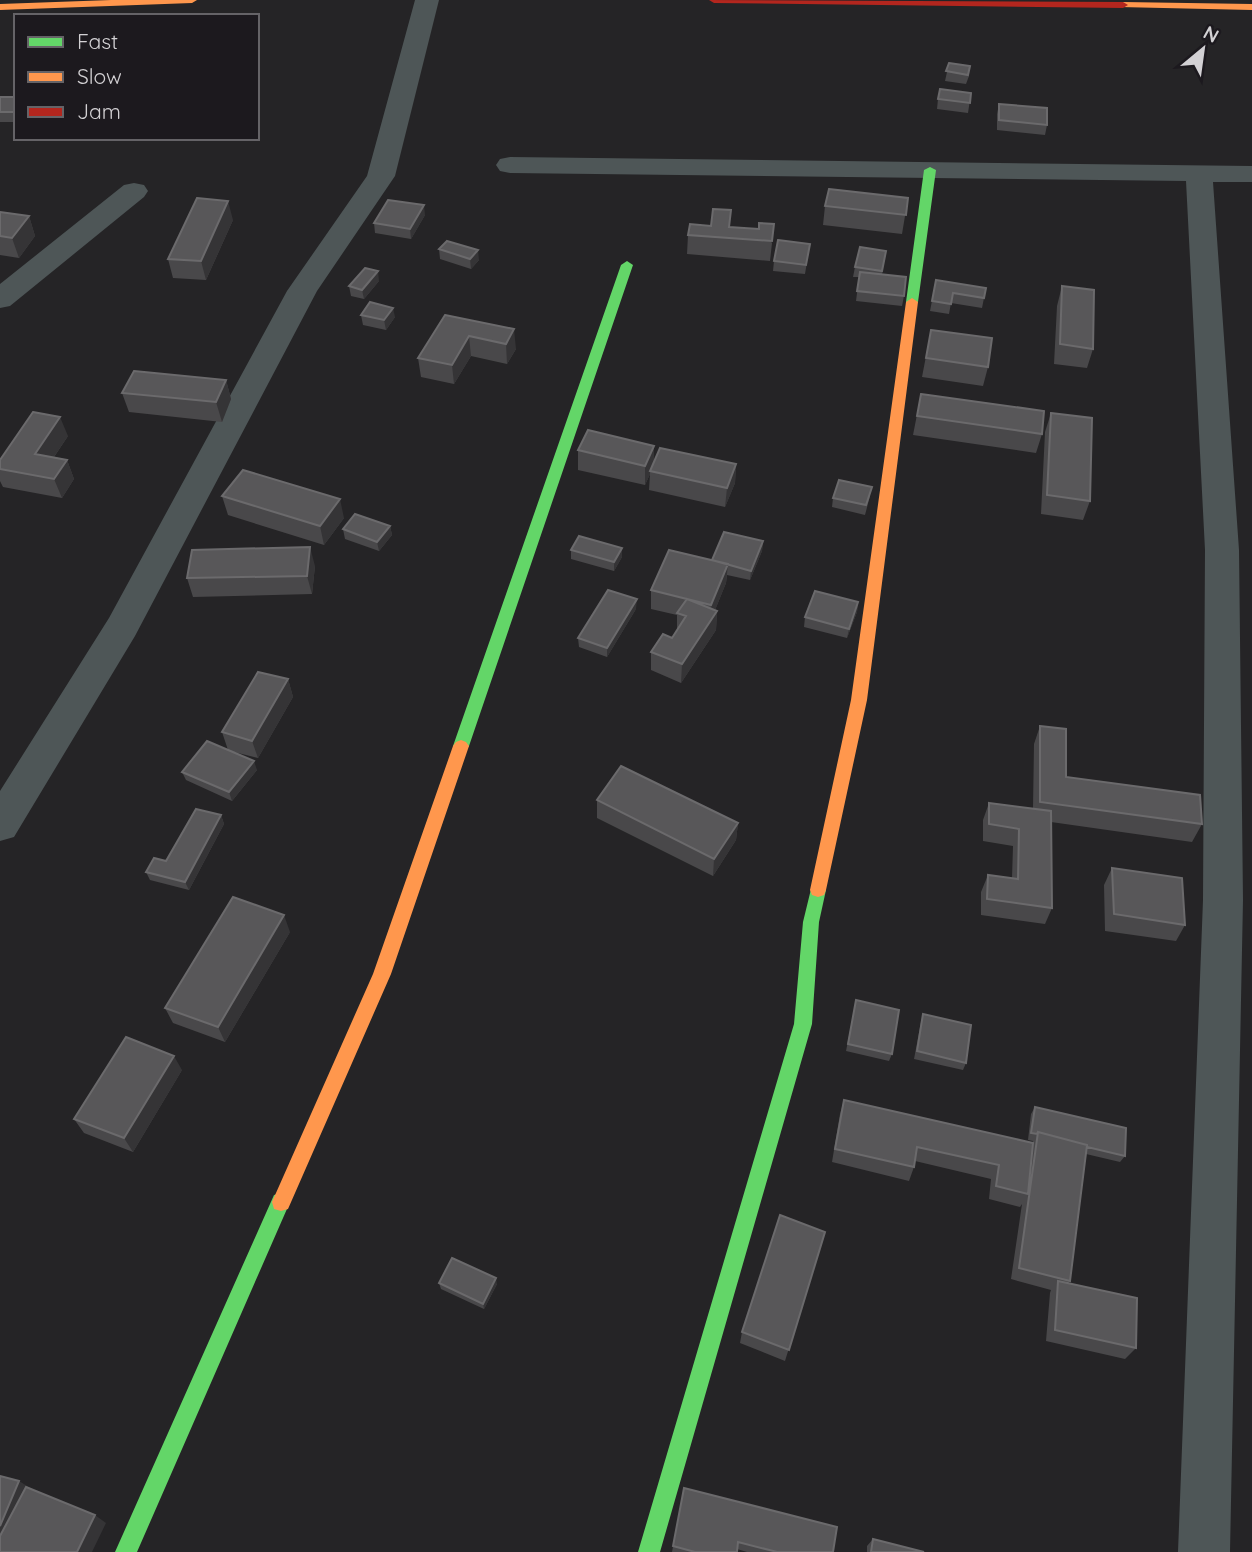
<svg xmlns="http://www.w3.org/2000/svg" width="1252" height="1552" viewBox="0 0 1252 1552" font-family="Quicksand,sans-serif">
	<rect width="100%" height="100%" fill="#252426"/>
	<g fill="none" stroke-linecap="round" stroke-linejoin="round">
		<path fill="#4e5657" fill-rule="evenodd" d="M415 0H439L395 176 317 291 135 636 14 837 0 841V791L109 618 287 291 367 176Z
			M510 157 1252 166V182H1213L1239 550 1243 900 1230 1552H1178L1203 900 1205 550 1186 181 510 173 500 171 496 165 500 159Z
			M134 183 144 185 148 191 144 197 10 306 0 308V284L124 185Z"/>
		<path fill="#63d668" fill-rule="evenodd" d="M930 167 936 170 918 302 912 306 906 302 924 170Z
			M627 261 633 265 469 746 466 750H456L453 746 621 265Z
			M818 883 824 885 826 890 819 922 812 1024 660 1552H638L794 1024 803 922 812 885Z
			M281 1193 288 1195 290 1202 137 1552H115L274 1195Z"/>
		<path fill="#ff974d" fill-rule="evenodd" d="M111 0H197L192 3 0 10V4Z
			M1123 2 1252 4V10L1119 7 1118 5Z
			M912 298 918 302 867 700 826 890 824 895 818 897 812 895 810 890 851 700 906 302Z
			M461 740 466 742 469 746 391 974 288 1209 281 1211 274 1209 272 1202 373 974 453 746 456 742Z"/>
		<path fill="#b3261e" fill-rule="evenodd" d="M709 0 1123 2 1128 5 1123 8 714 3Z"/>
	</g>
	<path fill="#49484a" d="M949 63 969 76 966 84 945 81Z
		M971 93 968 113 937 109 938 99Z
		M0 97H16V122H0Z
		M999 104 1047 125 1045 135 997 130V114Z
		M908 198 902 234 823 225 825 206Z
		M0 212 29 216 35 236 19 258 0 255Z
		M425 215 411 239 375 233 374 223Z
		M233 220 206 280 173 278 168 259Z
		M759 223 772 243 770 261 687 254 688 235 759 229Z
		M810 244 805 274 773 271 774 261Z
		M439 249 479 260 471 269 440 259Z
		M886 251 882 274 904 296 902 306 856 301 859 277H853L855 267Z
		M936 280 984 298 982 308 951 303 949 314 930 311Z
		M379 281 364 299 351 296 349 286Z
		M1062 286 1093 349 1087 368 1054 364 1057 306Z
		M361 315 395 317 386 330 363 325Z
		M445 315 516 349 507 364 471 356 454 384 421 377 418 358Z
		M931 330 988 367 983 386 922 377Z
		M226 380 231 399 222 422 129 412 122 393Z
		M921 394 1042 434 1036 453 913 435Z
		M1051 413 1090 501 1083 520 1041 514 1045 432Z
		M68 436 54 457 67 460 74 479 62 498 3 487 0 481V460Z
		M578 450 654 461 736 464 735 483 725 507 649 490 650 474 645 485 578 470Z
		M222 496 344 518 324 545 228 515Z
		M870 496 865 515 832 507 833 498Z
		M390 526 392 535 379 551 345 539 343 529Z
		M763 541 762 551 750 580 727 575 726 583 715 610 717 611 716 630 681 683 651 670V652L672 638 677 630V615L651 609V590L712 560Z
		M622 548V557L614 571 571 559V550Z
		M315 566 312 594 193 597 187 578Z
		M858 602 857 612 847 638 804 627 805 617Z
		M636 609 607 657 579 647 578 638Z
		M288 679 293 697 258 758 230 751 257 770 232 801 186 780 182 772 228 750 222 732Z
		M1040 726 1066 777 1202 824 1192 842 1051 822 1052 908 1045 924 981 915V892L988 875 1012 878 1013 846 983 841V820L989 803 1033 809 1034 744Z
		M597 800 738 823 736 840 713 876 597 818Z
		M221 815 224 824 189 890 150 880 146 872 166 861Z
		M1112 868 1185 925 1176 941 1105 931 1104 885Z
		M290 932 225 1042 173 1023 165 1008Z
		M856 1000 892 1054 889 1061 846 1051Z
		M923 1014 966 1063 963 1070 914 1059 921 1022Z
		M182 1070 133 1152 84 1133 74 1119Z
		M844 1100 1032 1143 1033 1141 1028 1140 1031 1114 1035 1107 1125 1156 1120 1162 1086 1154 1070 1281 1069 1283 1136 1348 1125 1359 1046 1341 1050 1293 1051 1290 1011 1279 1022 1204 1020 1207 989 1199 991 1179 915 1161 914 1167 909 1181 832 1162 840 1114Z
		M825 1232 785 1361 740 1343 742 1332Z
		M439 1283 497 1284 484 1309 441 1289Z
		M684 1488 833 1552H747L737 1549V1552H672Z
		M873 1539 924 1552H867V1546Z"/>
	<path fill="#353436" d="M228 201 233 220 206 280 201 261Z
		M424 205 425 215 411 239 410 229Z
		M29 216 35 236 19 258 12 238Z
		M478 250 479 260 471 269 470 259Z
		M378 271 379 281 364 299 362 290Z
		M393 308 395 317 386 330 384 320Z
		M514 329 516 349 507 364 506 344Z
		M469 336 471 356 454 384 452 365Z
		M226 380 231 399 222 422 216 402Z
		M60 417 68 436 43 473 35 454Z
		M654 446V465L650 471V474L645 485V466Z
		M67 460 74 479 62 498 54 479Z
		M736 464 735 483 725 507 727 488Z
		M340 499 344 518 324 545 320 526Z
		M390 526 392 535 379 551 377 542Z
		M763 541 762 551 750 580 751 571Z
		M310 547 315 566 312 594 307 576Z
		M622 548V557L614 571V562Z
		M728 564 726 583 711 620 717 611 716 630 681 683 682 664 710 622 711 605Z
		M637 599 636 609 607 657V648Z
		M858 602 857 612 847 638 849 629Z
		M288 679 293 697 258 758 252 741Z
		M254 761 257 770 232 801 229 792Z
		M221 815 224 824 189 890 185 882Z
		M738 823 736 840 713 876 714 859Z
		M284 915 290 932 225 1042 218 1027Z
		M174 1056 182 1070 133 1152 124 1138Z
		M496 1278 497 1284 484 1309 483 1304Z
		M19 1481 32 1489 0 1552V1526Z
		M95 1515 106 1523 92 1552H77Z"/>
	<path fill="#585759" stroke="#6b6a6c" stroke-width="2" d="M949 63 970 66 968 75 946 71Z
		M940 89 971 93 970 103 938 99Z
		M0 97H16V112H0Z
		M999 104 1047 108V125L999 120Z
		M829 189 908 198 906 215 825 206Z
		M197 198 228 201 201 261 168 259Z
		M388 200 424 205 410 229 374 223Z
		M713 209 731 210 729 227 759 229V223L774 224 772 241 688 235 690 224 711 226Z
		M0 212 29 216 12 238 0 236Z
		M778 240 810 244 806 265 774 261Z
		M447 241 478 250 470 259 439 249Z
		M860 247 886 251 882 271 855 267Z
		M365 268 378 271 362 290 349 286Z
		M860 272 906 277 904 296 857 291Z
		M936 280 986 288 984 298 953 293 951 304 932 301Z
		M1062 286 1094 290 1093 349 1060 344Z
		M370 302 393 308 384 320 361 315Z
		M445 315 514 329 506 344 469 336 452 365 418 358Z
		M931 330 992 338 988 367 926 358Z
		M134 371 226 380 216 402 122 393Z
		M921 394 1044 411 1042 434 917 416Z
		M33 412 60 417 35 454 67 460 54 479 0 469V460Z
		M1051 413 1092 418 1090 501 1047 495Z
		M588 430 654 446 645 466 578 450Z
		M660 448 736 464 727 488 650 471Z
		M243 470 340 499 320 526 222 496Z
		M839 480 872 487 866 505 833 498Z
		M355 514 390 526 377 542 343 529Z
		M724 532 763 541 751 571 712 560Z
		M579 536 622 548 614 562 571 550Z
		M310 547 307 576 187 578 192 550Z
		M669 550 728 564 711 605 651 590Z
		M608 590 637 599 607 648 578 638Z
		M815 591 858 602 849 629 805 617Z
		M687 599 717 611 682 664 651 652 663 634 672 638 686 616 677 613Z
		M258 672 288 679 252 741 222 732Z
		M1040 726 1066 729V777L1200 795 1202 824 1040 802Z
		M207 741 254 761 229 792 182 772Z
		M621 766 738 823 714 859 597 800Z
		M989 803 1051 811 1052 908 987 899 988 875 1018 879 1019 829 989 824Z
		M196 809 221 815 185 882 146 872 154 858 166 861Z
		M1112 868 1182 878 1185 925 1114 914Z
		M233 897 284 915 218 1027 165 1008Z
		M856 1000 899 1010 892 1054 848 1044Z
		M923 1014 971 1025 966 1063 917 1051Z
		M126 1037 174 1056 124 1138 74 1119Z
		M844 1100 1033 1143 1028 1194 996 1186 999 1165 917 1147 914 1167 835 1149Z
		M1035 1107 1126 1128 1125 1156 1087 1147V1145L1038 1132 1037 1134 1031 1133Z
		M1038 1132 1087 1145 1070 1281 1019 1268Z
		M780 1215 825 1232 789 1350 742 1332Z
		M452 1258 496 1278 483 1304 439 1283Z
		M1058 1281 1137 1298 1136 1348 1055 1330Z
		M0 1476 19 1481 0 1526Z
		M26 1487 95 1515 77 1552H0V1536Z
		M684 1488 837 1527 833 1552H777L738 1542 737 1552H695L673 1546Z
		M873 1539 924 1552H871Z"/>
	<rect x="14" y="14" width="245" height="126" fill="#1c191e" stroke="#656367" stroke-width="2"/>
	<rect x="28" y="37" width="35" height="10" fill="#63d668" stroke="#656367" stroke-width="2"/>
	<text x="77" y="49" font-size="21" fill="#d3d1d4">Fast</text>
	<rect x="28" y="72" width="35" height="10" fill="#ff974d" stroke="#656367" stroke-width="2"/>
	<text x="77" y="84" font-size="21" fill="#d3d1d4">Slow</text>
	<rect x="28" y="107" width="35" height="10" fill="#b3261e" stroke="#656367" stroke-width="2"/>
	<text x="77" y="119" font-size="21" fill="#d3d1d4">Jam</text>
	<g transform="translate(1203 49) rotate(29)" stroke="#1c191e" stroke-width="5" paint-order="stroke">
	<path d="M0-5L12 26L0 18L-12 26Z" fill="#d3d1d4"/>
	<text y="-10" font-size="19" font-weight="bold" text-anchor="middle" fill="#d3d1d4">N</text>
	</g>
</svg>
